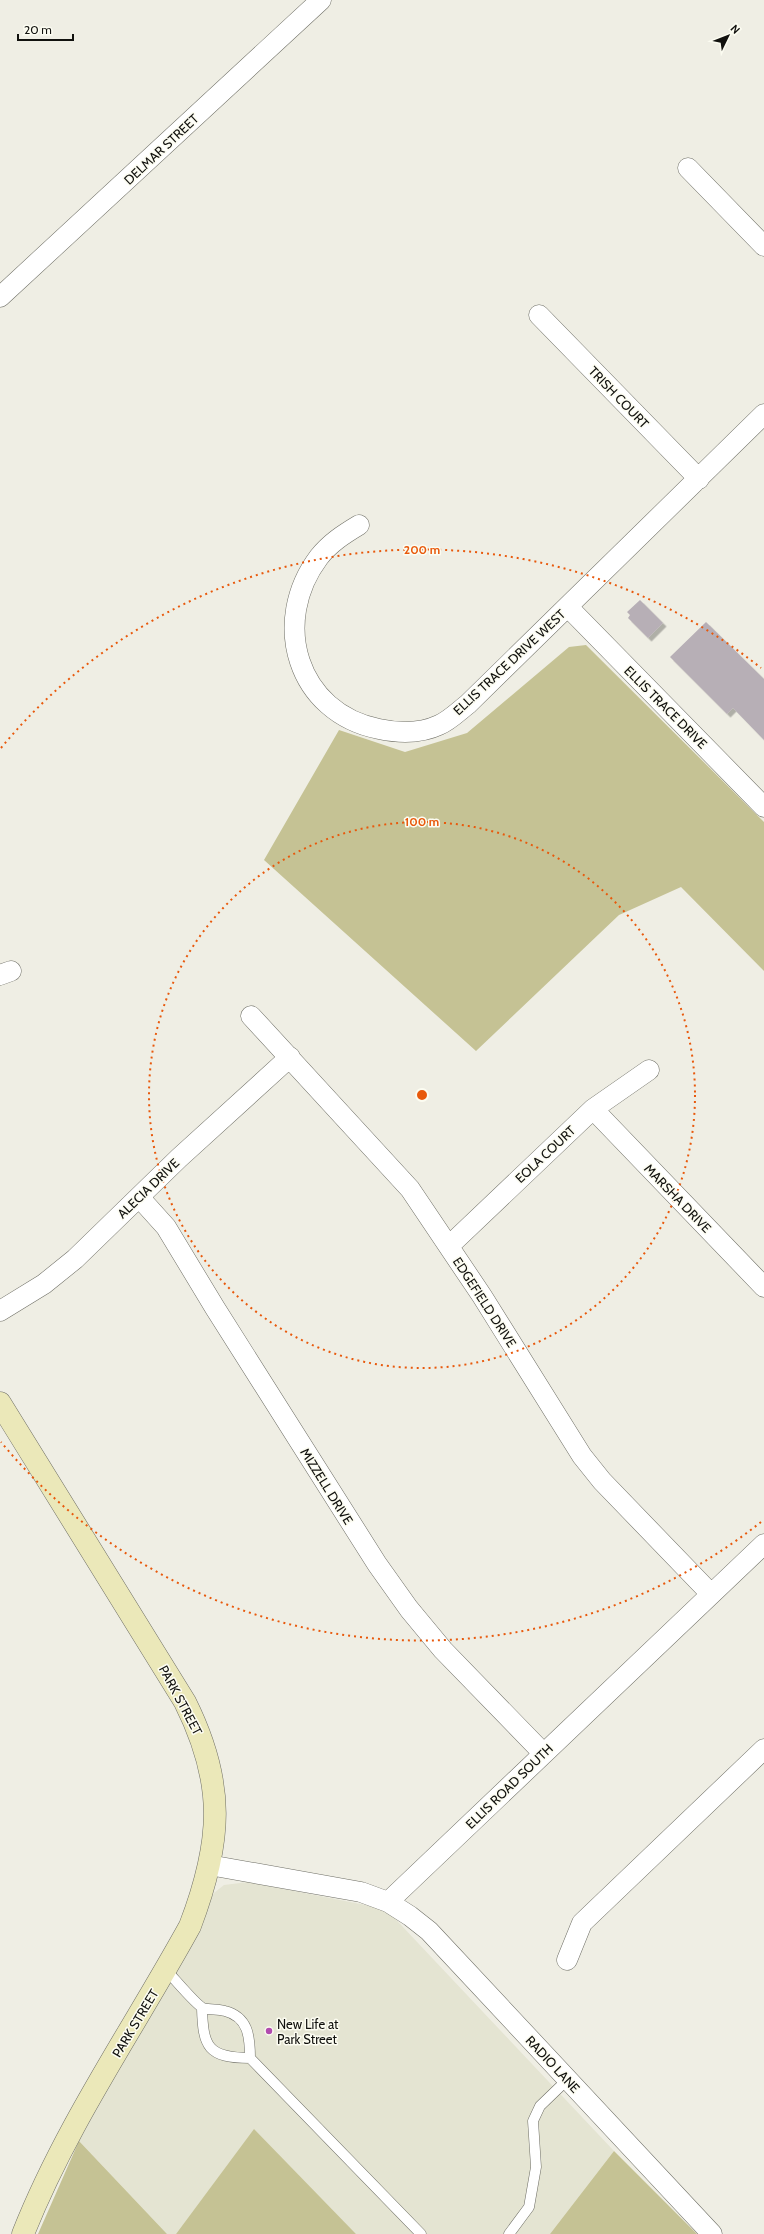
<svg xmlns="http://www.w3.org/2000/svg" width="764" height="2234" viewBox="0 0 764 2234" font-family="Cabin,sans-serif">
	<defs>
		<filter id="shadow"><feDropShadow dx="3.5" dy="3.5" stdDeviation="0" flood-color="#0004"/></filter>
	</defs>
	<rect width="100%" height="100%" fill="#efeee4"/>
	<path fill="#e4e4d2" d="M248 1882 386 1909 614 2151 550 2234H356L254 2130 176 2234H167L79 2141 214 1893 224 1885Z"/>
	<path fill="#c5c294" d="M586 645 764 822V971L681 887 619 915 476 1051 264 860 339 730 405 752 467 733 569 647Z
		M254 2129 356 2234H176Z
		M79 2141 167 2234H38Z
		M614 2151 697 2234H550Z"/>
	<path fill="#b7afb6" filter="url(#shadow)" d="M640 600 663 623 648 638 628 618 630 615 627 612Z
		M706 622 764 679V740L733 708 727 714 670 657Z"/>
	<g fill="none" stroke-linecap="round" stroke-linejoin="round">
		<defs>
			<path id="lane" d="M166 1970C173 1977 196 2005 203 2008 210 2010 218 2009 225 2011 248 2017 250 2036 250 2058L421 2234
				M202 2008C203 2047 208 2058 250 2058
				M509 2234 529 2207 536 2167 533 2121 540 2106 567 2080"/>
			<path id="street" d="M688 168 764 246
				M0 297 321 0
				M539 315 699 479
				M359 525C344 534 330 543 319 557 270 622 297 713 379 729 398 733 420 734 439 725 449 721 459 711 468 704L764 414
				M568 607 764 807
				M0 975 11 971
				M251 1016 410 1189 482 1296 582 1456 602 1481 711 1594
				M593 1109 764 1287
				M139 1197 166 1227 215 1308 377 1564 409 1609 443 1650 543 1753
				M449 1246 593 1109 649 1070
				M0 1311 44 1284 75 1259 179 1158 290 1057
				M209 1865 361 1892 388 1902 410 1916 429 1931 712 2234
				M388 1902 764 1544
				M567 1960 582 1923 764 1749"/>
			<path id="secondary" d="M0 1403 185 1702C226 1784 222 1842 190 1926 134 2028 66 2125 23 2234"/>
		</defs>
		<use href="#lane" stroke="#6e6e65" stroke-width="11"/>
		<use href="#street" stroke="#6e6e65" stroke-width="21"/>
		<use href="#secondary" stroke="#6e6e65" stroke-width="23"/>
		<use href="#lane" stroke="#fff" stroke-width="10"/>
		<use href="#street" stroke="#fff" stroke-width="20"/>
		<use href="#secondary" stroke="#ebe8b9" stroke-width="22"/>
	</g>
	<g fill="none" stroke="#e8590c" stroke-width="2" stroke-dasharray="2 4">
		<circle cx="422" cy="1095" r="273"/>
		<path d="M761 1522A545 545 0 0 1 1 1442M1 748A545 545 0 0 1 761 668"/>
	</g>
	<circle fill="#b14baf" stroke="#fcfcf1" stroke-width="1.5" cx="269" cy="2031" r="4"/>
	<g text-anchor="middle" stroke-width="3" stroke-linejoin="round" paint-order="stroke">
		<g font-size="13" fill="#11110e" stroke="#fcfcf1">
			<text transform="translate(161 149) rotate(-43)" y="5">DELMAR STREET</text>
			<text transform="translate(619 397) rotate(46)" y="5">TRISH COURT</text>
			<text transform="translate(509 662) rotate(-43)" y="5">ELLIS TRACE DRIVE WEST</text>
			<text transform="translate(666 707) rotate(45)" y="5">ELLIS TRACE DRIVE</text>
			<text transform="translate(545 1154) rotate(-43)" y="5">EOLA COURT</text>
			<text transform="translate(148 1188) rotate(-44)" y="5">ALECIA DRIVE</text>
			<text transform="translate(678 1198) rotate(46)" y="5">MARSHA DRIVE</text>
			<text transform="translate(485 1302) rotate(57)" y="5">EDGEFIELD DRIVE</text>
			<text transform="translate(327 1486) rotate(58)" y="5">MIZZELL DRIVE</text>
			<text transform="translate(181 1700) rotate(62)" y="5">PARK STREET</text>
			<text transform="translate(509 1786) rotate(-44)" y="5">ELLIS ROAD SOUTH</text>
			<text transform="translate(135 2023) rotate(-59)" y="5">PARK STREET</text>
			<text transform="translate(553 2064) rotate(47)" y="5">RADIO LANE</text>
		</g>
		<g font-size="13" fill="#11110e" stroke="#fcfcf1" text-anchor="start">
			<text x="277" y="2029">New Life at<tspan x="277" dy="15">Park Street</tspan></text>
		</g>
	</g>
	<circle cx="422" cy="1095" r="6" fill="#e8590c" stroke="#fcfcf1" stroke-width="2"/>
	<g font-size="12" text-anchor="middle" font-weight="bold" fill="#e8590c" stroke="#fcfcf1" stroke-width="3" stroke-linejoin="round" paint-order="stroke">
		<text x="422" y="554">200 m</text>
		<text x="422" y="826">100 m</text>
	</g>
	<g transform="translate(728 36) rotate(47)" stroke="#fcfcf1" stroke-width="3" paint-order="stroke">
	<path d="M0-3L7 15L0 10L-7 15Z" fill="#11110e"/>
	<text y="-6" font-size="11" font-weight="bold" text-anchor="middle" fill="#11110e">N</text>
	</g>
	<path d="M18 34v6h55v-6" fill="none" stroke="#11110e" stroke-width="2"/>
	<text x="24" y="34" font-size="12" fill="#11110e" stroke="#fcfcf1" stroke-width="3" paint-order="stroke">20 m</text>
</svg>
